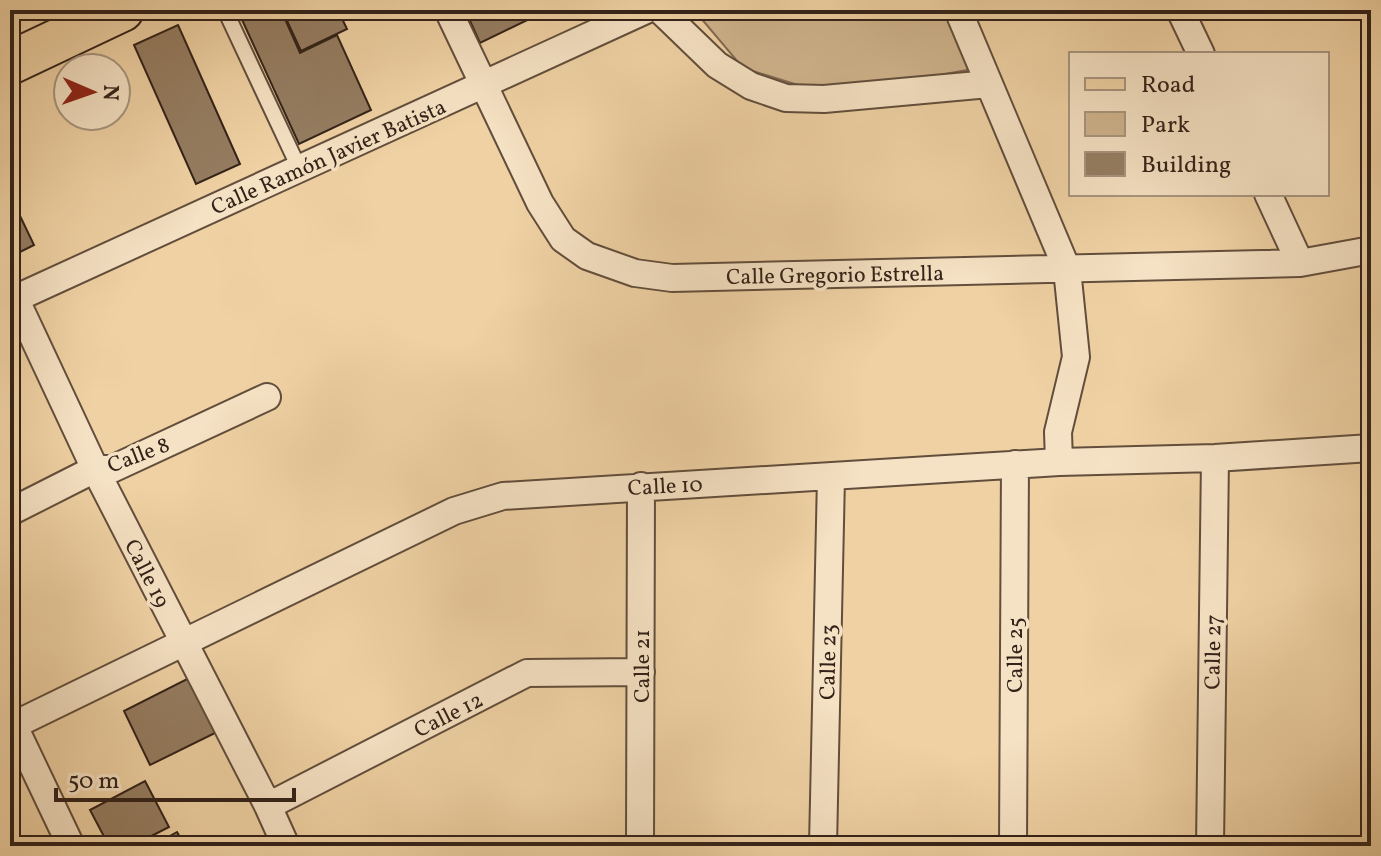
<svg xmlns="http://www.w3.org/2000/svg" width="1381" height="856" viewBox="0 0 1381 856" font-family="Vollkorn,serif">
	<rect width="100%" height="100%" fill="#efd1a3"/>
	<filter id="stains"><feTurbulence type="fractalNoise" baseFrequency=".0025" numOctaves="4"/><feColorMatrix values="0 0 0 0 .2 0 0 0 0 .09 0 0 0 0 .02 0 0 0 .5 -.17"/></filter>
	<radialGradient id="worn" r=".72"><stop offset=".6" stop-color="#630" stop-opacity="0"/><stop offset="1" stop-color="#630" stop-opacity=".3"/></radialGradient>
	<path fill="#cfb38c" stroke="#816a52" stroke-width="2" d="M694 10H965L989 66 830 95 743 68Z"/>
	<path fill="#957d61" stroke="#332219" stroke-width="2" d="M241 10H281L300 53 337 35 371 110 299 144 238 11Z
		M282 10H338L347 29 301 51Z
		M465 10H548L480 43Z
		M178 25 240 164 196 184 134 45Z
		M10 195 34 245 10 257Z
		M189 678 215 733 150 765 124 711Z
		M145 781 169 827 132 846H109L90 810Z
		M177 832 185 846H152Z"/>
	<g fill="none" stroke-linecap="round" stroke-linejoin="round">
		<defs>
			<path id="service" d="M225 10 299 168"/>
			<path id="minor" d="M448 10 540 203 563 239 587 256 635 273 672 278 1300 263 1371 250
				M660 10 717 65 751 86 786 98 824 99 989 84
				M958 10 1067 269 1076 357 1058 432 1059 462
				M1180 10 1201 54
				M1268 194 1300 263
				M15 298 95 469 268 806 286 846
				M10 301 646 10
				M10 512 95 469H112L267 397
				M14 726 71 846
				M10 727 454 511 503 496 1059 462 1215 458 1371 448
				M268 806 527 673 641 672
				M640 846 641 486
				M823 846 831 477
				M1013 846 1015 464
				M1210 846 1215 458"/>
			<path id="primary" d="M10 63 122 10"/>
		</defs>
		<use href="#service" stroke="#624e3c" stroke-width="18"/>
		<use href="#minor" stroke="#624e3c" stroke-width="30"/>
		<use href="#primary" stroke="#332219" stroke-width="46"/>
		<use href="#service" stroke="#f5e1c3" stroke-width="14"/>
		<use href="#minor" stroke="#f5e1c3" stroke-width="26"/>
		<use href="#primary" stroke="#efd1a3" stroke-width="42"/>
	</g>
	<g text-anchor="middle" stroke-width="7" stroke-linejoin="round" paint-order="stroke">
		<g font-size="22" fill="#332219" stroke="#f5e1c3">
			<text transform="translate(328 156) rotate(-24)" y="8">Calle Ramón Javier Batista</text>
			<text transform="translate(835 274) rotate(-1)" y="8">Calle Gregorio Estrella</text>
			<text transform="translate(138 454) rotate(-21)" y="8">Calle 8</text>
			<text transform="translate(665 485) rotate(-3)" y="8">Calle 10</text>
			<text transform="translate(148 573) rotate(63)" y="8">Calle 19</text>
			<text transform="translate(1212 652) rotate(-89)" y="8">Calle 27</text>
			<text transform="translate(1014 655) rotate(-90)" y="8">Calle 25</text>
			<text transform="translate(827 662) rotate(-89)" y="8">Calle 23</text>
			<text transform="translate(641 666) rotate(-90)" y="8">Calle 21</text>
			<text transform="translate(448 714) rotate(-27)" y="8">Calle 12</text>
		</g>
	</g>
	<rect width="1381" height="856" fill="none" stroke="#efd1a3" stroke-width="40"/>
	<rect x="12" y="12" width="1357" height="832" fill="none" stroke="#332219" stroke-width="4"/>
	<rect x="20" y="20" width="1341" height="816" fill="none" stroke="#332219" stroke-width="2"/>
	<rect x="1069" y="52" width="260" height="144" fill="#f5e1c3" stroke="#a7957f" stroke-width="2"/>
	<rect x="1085" y="78" width="40" height="12" fill="#efd1a3" stroke="#a7957f" stroke-width="2"/>
	<text x="1141" y="92" font-size="24" fill="#332219">Road</text>
	<rect x="1085" y="112" width="40" height="24" fill="#cfb38c" stroke="#a7957f" stroke-width="2"/>
	<text x="1141" y="132" font-size="24" fill="#332219">Park</text>
	<rect x="1085" y="152" width="40" height="24" fill="#957d61" stroke="#a7957f" stroke-width="2"/>
	<text x="1141" y="172" font-size="24" fill="#332219">Building</text>
	<g transform="translate(92 92) rotate(92)"><circle r="38" fill="#f5e1c3" stroke="#a7957f" stroke-width="2"/>
	<path d="M0-6L14 30L0 20L-14 30Z" fill="#8f2418"/>
	<text y="-12" font-size="22" font-weight="bold" text-anchor="middle" fill="#332219">N</text>
	</g>
	<path d="M56 788v12h238v-12" fill="none" stroke="#332219" stroke-width="4"/>
	<text x="68" y="788" font-size="24" fill="#332219" stroke="#f5e1c3" stroke-width="6" paint-order="stroke">50 m</text>
	<rect width="100%" height="100%" filter="url(#stains)"/>
	<rect width="100%" height="100%" fill="url(#worn)"/>
</svg>
